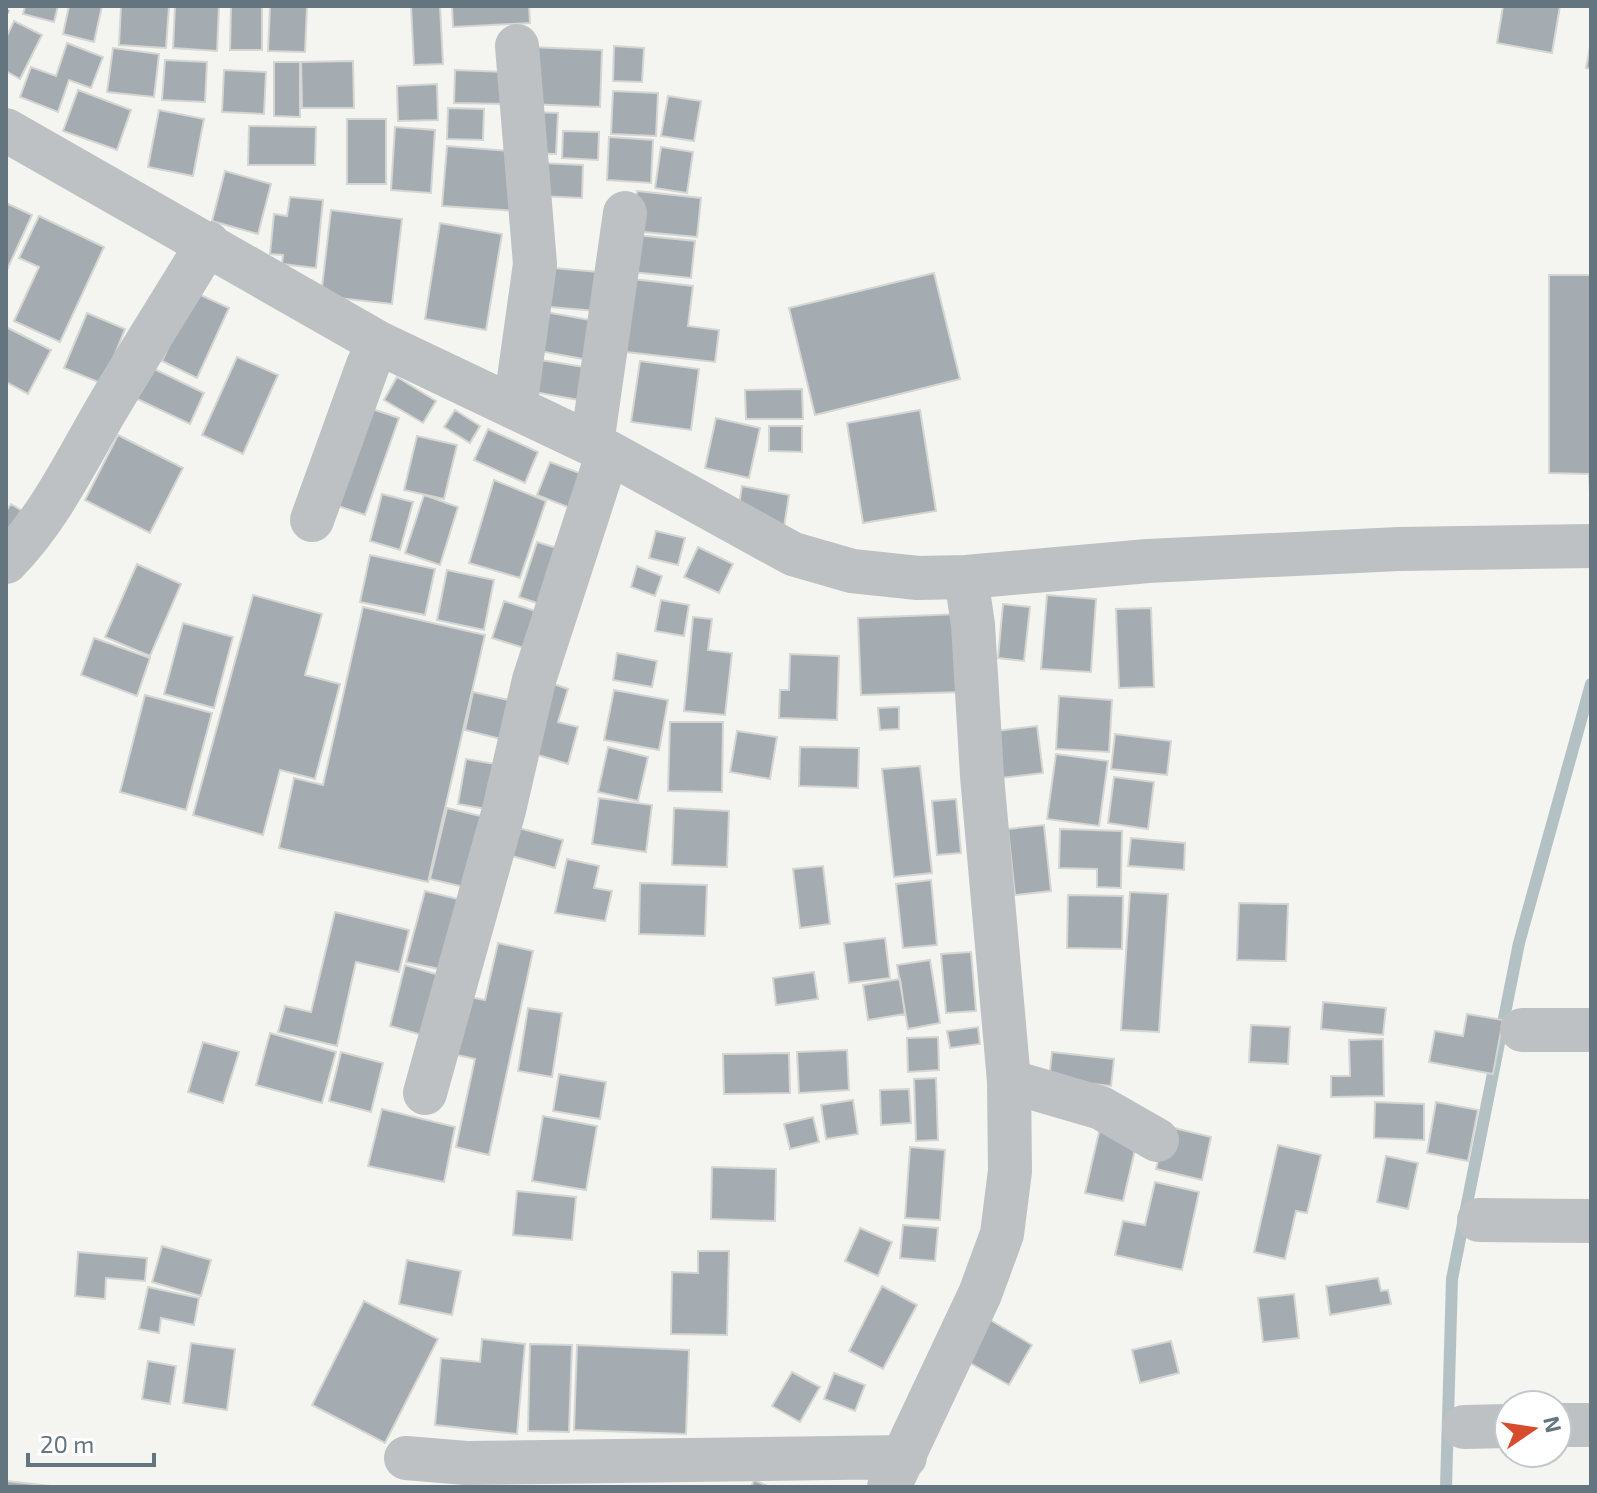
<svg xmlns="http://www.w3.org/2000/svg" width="1597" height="1493" viewBox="0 0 1597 1493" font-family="'Exo 2',sans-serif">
	<rect width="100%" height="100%" fill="#f4f4f0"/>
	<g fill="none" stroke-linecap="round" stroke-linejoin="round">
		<path stroke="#b4c1c4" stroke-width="12" d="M1446 1487 1452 1279 1519 943 1591 684"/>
	</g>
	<path fill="#a4acb1" stroke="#d5d5d3" stroke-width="2" d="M25 6H58L54 22 23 14Z
		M69 6H102L94 42 63 34Z
		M121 6H169L166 48 119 45Z
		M175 6H219L217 51 173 48Z
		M231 6H262V50H230Z
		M270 6H307L305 52 268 51Z
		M411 6H440L443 64 414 65Z
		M452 6H529L530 23 453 27Z
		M1503 6H1560L1552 53 1497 43Z
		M14 21 42 35 20 79 6 71V38Z
		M1591 42V69L1586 68Z
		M67 43 103 57 91 88 69 80 58 112 20 97 31 67 56 76Z
		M614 46 644 48 642 82 613 81Z
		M529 47 602 50 600 107 527 104Z
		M113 48 159 54 154 97 107 92Z
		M165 60 207 62 205 102 162 100Z
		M353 61 354 108H302L301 62Z
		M274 62H300V117L274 116Z
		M224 70 266 72 264 114 222 112Z
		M455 70 506 72 505 104 454 103Z
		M437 84 438 120 398 121 397 86Z
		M78 90 131 110 117 150 63 131Z
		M613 91 658 93 656 136 611 134Z
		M668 96 701 101 694 141 661 136Z
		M448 108 484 109 483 140 447 139Z
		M159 110 204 119 193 176 148 167Z
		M535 112 558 113 556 154 533 153Z
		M347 119H386V184H347Z
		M249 126 316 127 315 165H248Z
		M395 127 435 130 431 193 391 190Z
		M563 131 599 132 598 160 562 158Z
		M609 137 653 140 651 183 607 180Z
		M447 146 521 152 517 211 442 206Z
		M661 147 693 152 687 193 655 188Z
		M540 163 583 165 582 198 538 196Z
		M225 171 271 184 258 234 212 221Z
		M637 191 701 198 697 237 633 231Z
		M290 197 323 200 316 268 282 264 283 255 270 254 274 214 287 216Z
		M6 203 32 215 6 272Z
		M331 210 402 219 392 304 321 296Z
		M39 216 104 247 60 342 14 321 39 267 19 258Z
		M440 223 502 234 486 330 425 319Z
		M635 235 695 241 691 278 632 272Z
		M542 267 599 272 596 311 539 306Z
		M934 273 960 379 815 415 789 308Z
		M1549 275H1591V511L1589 474 1549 473Z
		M633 279 693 286 688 326 719 330 715 362 626 352Z
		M194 292 229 308 197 378 162 361Z
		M540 311 601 322 594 361 534 350Z
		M87 313 125 329 103 384 64 368Z
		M6 327 51 350 28 394 6 382Z
		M237 357 278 375 243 454 202 435Z
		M535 359 596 369 590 402 529 391Z
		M640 361 699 369 691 430 631 422Z
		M148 366 204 393 190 424 133 397Z
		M397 377 436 401 423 423 384 400Z
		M802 389 803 419H746L745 390Z
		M369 408 399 418 365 515 335 505Z
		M455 410 480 426 470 443 444 427Z
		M920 410 936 511 863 523 847 423Z
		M716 418 760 428 749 478 705 468Z
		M769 426H802V452L769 451Z
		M488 429 538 452 525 483 474 460Z
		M118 435 183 468 150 533 85 500Z
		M417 436 457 445 444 499 404 490Z
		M550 462 590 477 578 511 537 495Z
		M494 480 546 501 520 578 469 563Z
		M742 486 789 495 784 527 737 518Z
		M382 494 413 502 400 550 370 541Z
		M424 495 458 507 440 565 405 553Z
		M11 504 32 517 6 535V511Z
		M656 531 685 538 678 565 649 558Z
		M537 542 570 552 552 608 519 597Z
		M698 547 733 564 719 593 684 577Z
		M370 555 435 569 425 615 360 602Z
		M137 564 181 584 150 656 105 637Z
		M637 566 662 576 655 596 631 587Z
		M447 570 494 580 484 630 437 620Z
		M253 595 322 614 305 675 340 684 315 779 280 770 263 835 193 815Z
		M1047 595 1096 599 1091 672 1041 669Z
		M661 600 689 605 684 636 655 631Z
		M504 601 548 615 537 652 492 638Z
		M1003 604 1030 607 1024 661 998 658Z
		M363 607 485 635 428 882 279 848 294 778 323 785Z
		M1151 608 1154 687 1119 688 1116 609Z
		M959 614 962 692 861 695 858 618Z
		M693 617 712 619 708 650 732 653 725 715 684 711Z
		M183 623 233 637 214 708 164 694Z
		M94 638 150 658 137 696 81 675Z
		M617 653 657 661 652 687 613 680Z
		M790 654 839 656 837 720 779 718 780 690H789Z
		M548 682 568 689 558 722 578 727 568 764 528 752Z
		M614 690 668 700 659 750 604 740Z
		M473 692 526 704 517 743 465 730Z
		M145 695 212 713 186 810 120 792Z
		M1059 696 1112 700 1109 752 1056 749Z
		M899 707V729L880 730 878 708Z
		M670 722H723L722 792 668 791Z
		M1037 726 1043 773 1001 778 996 731Z
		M737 731 777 737 770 779 730 772Z
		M1115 734 1171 741 1167 775 1111 769Z
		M608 747 648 757 638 801 598 792Z
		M800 747 859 748 858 788 799 786Z
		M1056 754 1108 761 1099 826 1047 819Z
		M466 759 506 766 498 811 458 804Z
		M920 766 932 873 894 877 882 769Z
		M1114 777 1154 782 1148 829 1108 823Z
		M599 798 652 805 646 852 592 844Z
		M956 799 961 853 937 855 932 801Z
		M447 808 497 820 481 891 430 879Z
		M674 808 729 811 727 867 672 865Z
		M1044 825 1051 891 1015 895 1008 829Z
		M519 828 563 840 555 868 512 856Z
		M1060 829 1122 831 1121 888 1097 887V869L1059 868Z
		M1131 838 1185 843 1184 870 1128 866Z
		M567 859 599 866 594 888 612 891 605 921 555 913Z
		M823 866 830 924 800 928 793 869Z
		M931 880 937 945 903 948 896 884Z
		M640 883 707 885 705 936 639 934Z
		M425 891 470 902 453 972 406 962Z
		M1130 892 1168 894 1159 1032 1121 1030Z
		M1068 895 1123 896 1122 949 1067 948Z
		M1239 903 1288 904 1286 961 1237 960Z
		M335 912 409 930 399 972 356 962 337 1046 278 1032 285 1006 311 1012Z
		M885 938 890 978 849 983 844 943Z
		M498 943 533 951 489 1155 456 1147 475 1059 457 1055 470 997 485 1000Z
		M971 952 976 1011 946 1013 941 954Z
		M930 960 940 1023 908 1029 897 965Z
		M405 965 449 978 433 1038 390 1026Z
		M814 972 818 999 776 1005 773 978Z
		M900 979 905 1014 868 1020 863 985Z
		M1323 1002 1386 1008 1383 1035 1321 1029Z
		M528 1008 562 1013 552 1077 518 1071Z
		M1467 1014 1503 1020 1493 1074 1429 1062 1435 1031 1463 1036Z
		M1251 1025 1290 1027 1288 1064 1249 1062Z
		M978 1027 980 1044 950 1048 947 1031Z
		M270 1033 336 1052 322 1103 256 1085Z
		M938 1037 939 1070 908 1072 907 1038Z
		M1383 1039 1384 1096 1331 1097V1076H1350L1349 1040Z
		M203 1042 239 1052 223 1103 188 1092Z
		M847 1050 849 1090 799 1093 797 1052Z
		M341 1052 383 1063 371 1112 329 1101Z
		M1052 1052 1114 1059 1111 1086 1049 1079Z
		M789 1053 790 1093 724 1094 723 1054Z
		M559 1074 606 1082 600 1119 553 1111Z
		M936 1078 938 1140 916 1141 914 1079Z
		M909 1089 911 1123 881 1125 880 1090Z
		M853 1100 858 1134 826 1139 821 1105Z
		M1375 1102 1424 1104V1140L1374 1138Z
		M1436 1102 1478 1110 1468 1161 1427 1153Z
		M382 1109 455 1127 444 1182 368 1166Z
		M543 1116 597 1126 586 1190 532 1181Z
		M813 1117 819 1142 790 1149 784 1124Z
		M1166 1126 1211 1137 1202 1180 1156 1169Z
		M1100 1128 1138 1137 1123 1201 1085 1193Z
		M1278 1145 1321 1155 1307 1213 1296 1211 1285 1259 1254 1252Z
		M910 1147 945 1150 940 1220 905 1218Z
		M1386 1156 1418 1163 1408 1209 1377 1202Z
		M712 1167 776 1169 775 1221 711 1219Z
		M1155 1182 1199 1192 1182 1270 1115 1255 1123 1221 1145 1225Z
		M517 1191 576 1197 572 1240 513 1235Z
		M903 1225 938 1228 935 1261 900 1258Z
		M860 1228 892 1242 878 1276 845 1261Z
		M162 1246 211 1260 201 1296 152 1282Z
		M698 1251H729L727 1335 671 1334 672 1272 698 1273Z
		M78 1252 147 1258 145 1281 106 1278 105 1299 75 1296Z
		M407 1260 461 1271 452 1315 399 1304Z
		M1378 1278 1381 1291 1388 1290 1391 1304 1330 1315 1326 1286Z
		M882 1286 917 1305 883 1369 849 1351Z
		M148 1287 199 1298 194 1325 161 1318 159 1333 139 1329Z
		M1294 1294 1299 1338 1263 1342 1258 1298Z
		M364 1301 438 1339 385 1443 312 1405Z
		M987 1318 1032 1345 1009 1385 963 1359Z
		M482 1339 525 1344 517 1434 435 1425 441 1358 480 1362Z
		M1171 1341 1179 1373 1140 1383 1132 1350Z
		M191 1343 235 1349 227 1410 183 1403Z
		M530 1344 572 1345 569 1432 528 1431Z
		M577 1345 689 1350 686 1434 574 1430Z
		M148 1361 176 1366 170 1404 142 1399Z
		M792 1372 820 1387 800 1422 772 1406Z
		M834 1373 865 1385 855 1411 824 1399Z
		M754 1480 770 1487H751Z
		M6 1481 50 1486V1487H6Z"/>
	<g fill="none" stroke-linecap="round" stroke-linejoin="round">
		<path stroke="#b7babc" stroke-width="5" stroke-dasharray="4 4" stroke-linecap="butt" d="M6 13 9 6"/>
		<path stroke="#bdc1c4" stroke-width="44" d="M6 130 379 343 608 452 793 554 852 571 918 578 966 577 1148 561 1399 549 1591 546
			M515 407 535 264 517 46
			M592 444 625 213
			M312 520 368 365 379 343
			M6 562C50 517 75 463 106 410 139 354 174 299 208 243
			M1522 1030H1591
			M1009 1081 1101 1108 1157 1140
			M425 1093 504 810 534 680 608 452
			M1479 1220 1591 1221
			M1557 1425H1591
			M1464 1427 1509 1426
			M406 1458 466 1463 905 1457
			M889 1487 980 1294 1002 1234 1010 1171 1009 1081 982 776 973 625 966 577"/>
	</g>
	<rect width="1597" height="1493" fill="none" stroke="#657580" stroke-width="16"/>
	<g transform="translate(1533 1429) rotate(77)"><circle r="38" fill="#ffffff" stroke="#c1c8cc" stroke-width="2"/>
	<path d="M0-6L14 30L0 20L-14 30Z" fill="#d84b2c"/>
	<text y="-12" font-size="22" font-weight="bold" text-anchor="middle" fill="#657580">N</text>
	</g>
	<path d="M28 1453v12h126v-12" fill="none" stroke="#657580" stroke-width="4"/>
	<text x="40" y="1453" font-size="24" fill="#657580" stroke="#ffffff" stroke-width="6" paint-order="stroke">20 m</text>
</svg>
